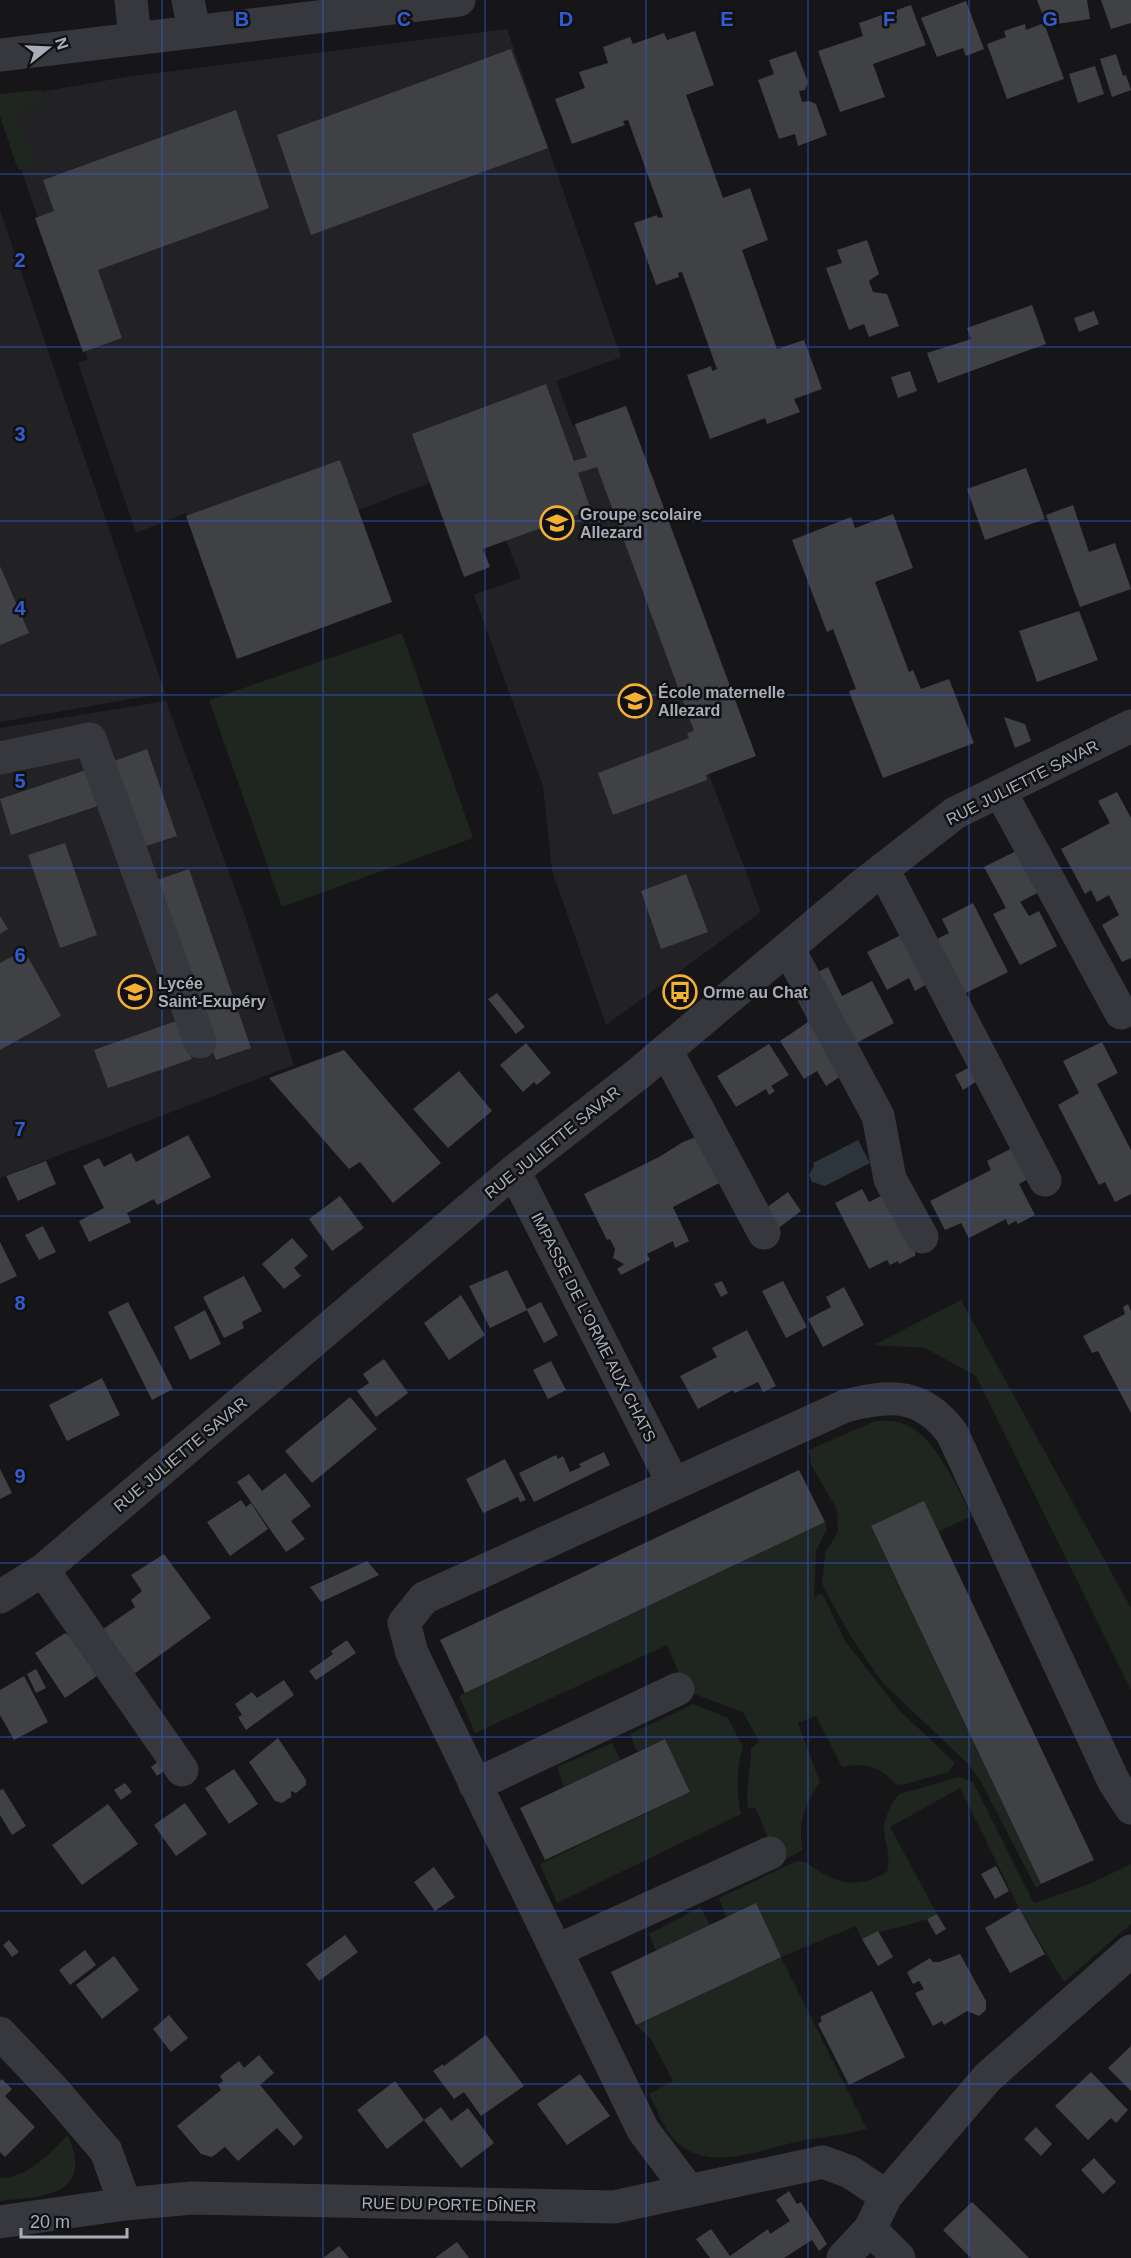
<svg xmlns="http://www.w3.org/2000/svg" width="1131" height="2258" viewBox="0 0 1131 2258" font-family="Arial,sans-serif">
	<rect width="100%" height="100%" fill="#161618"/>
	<path fill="#222225" d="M507 29 621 357 556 381 573 426 625 409 707 769 761 912 606 1025 552 871 543 786 474 595 521 578 505 538 432 482 356 511 238 655 186 513 136 533 78 363 88 359 0 110V99L126 77Z
		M0 210 165 693 0 722Z
		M166 701 246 919 294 1065 0 1178V728Z"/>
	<path fill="#1e261f" d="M41 90 44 99 41 102 16 111 36 163 18 170 0 116V94Z
		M402 633 473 838 282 907 209 700Z
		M961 1300 1131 1608V1690L976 1376 925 1348 874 1345Z
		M875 1421C882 1421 891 1420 898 1422 933 1429 957 1488 972 1516L938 1532 871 1527 1041 1884 1036 1888 981 1782 968 1764 883 1683 851 1637 822 1585 825 1553 838 1532 837 1510 811 1464 809 1450Z
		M825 1522 827 1529 816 1551 814 1597 822 1593 845 1641 899 1710 955 1763 948 1772 902 1785 895 1784C880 1765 863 1763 842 1767L816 1716 798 1723 820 1782C805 1804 797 1823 803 1850L779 1863 755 1807 748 1809C745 1788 751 1770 751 1749L759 1741 743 1712 694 1694 684 1685 667 1645 475 1733 459 1696Z
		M693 1704 728 1718 743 1747C736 1771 736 1790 741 1814L557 1903 540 1864 690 1792 665 1739 637 1752 630 1734Z
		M612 1743 620 1760 564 1787 557 1767Z
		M959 1777 973 1782 1034 1903 1092 1883 1131 1864V1924L1064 1982 1019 1908 960 1788 890 1827 937 1914C914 1927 886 1927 862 1939L856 1926 781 1957 867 2129C845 2135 822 2137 800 2141 754 2151 697 2179 665 2127 659 2117 655 2105 649 2094L673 2081 651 2039 636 2025 781 1957 726 1917 719 1898 797 1861C807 1861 810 1866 819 1871 842 1886 862 1886 887 1872 891 1851 885 1847 884 1829 884 1819 892 1800 900 1794Z
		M700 1907 710 1925 656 1951 649 1934Z
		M68 2135C94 2196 45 2196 0 2201V2178C30 2177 48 2154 68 2135Z"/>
	<path fill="#2c353c" d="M858 1140 870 1163 825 1186 812 1182 809 1175 814 1166 813 1163Z"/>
	<path fill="#404145" d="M1037 0H1087L1090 19 1050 25V20L1045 21Z
		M1101 0H1131V23L1111 29Z
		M966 1 984 49 966 56 963 48 937 57 921 18Z
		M911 5 926 45 873 64 885 97 840 112 818 51 863 36 859 23Z
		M1044 23 1064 79 1007 99 987 44 1006 37 1004 31 1025 24 1026 30Z
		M695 31 714 85 686 95 723 198 750 188 768 240 742 250 777 349 804 340 822 389 794 399 800 412 767 424 765 418 710 439 687 375 711 366 712 371 717 369 682 272 678 273 679 277 656 285 634 223 657 215 658 218 663 217 628 120 623 121 625 125 572 144 555 99 585 88 579 72 608 63 603 47 630 37 633 44 664 33 667 40Z
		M511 49 548 148 311 235 277 135Z
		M796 51 808 82 805 90 799 91 802 102 809 101 816 104 827 135 798 146 795 134 779 139 758 80 774 74 769 60Z
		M1116 54 1123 76 1126 75 1131 90 1112 97 1100 59Z
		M1095 66 1104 94 1078 103 1069 74Z
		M236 110 269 208 98 270 122 338 83 352 35 218 54 211 43 180Z
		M867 240 879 274 869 281 873 292 887 294 899 326 869 337 864 324 849 330 826 268 842 263 837 250Z
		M1032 305 1046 344 938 383 927 353 971 339 967 328Z
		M1094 311 1099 324 1079 332 1074 318Z
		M910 371 917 391 898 398 891 377Z
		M546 384 574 461 587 457 575 424 626 406 756 756 706 775 707 780 613 815 598 773 689 738 687 733 694 731 597 467 578 473 591 510 483 549 490 567 464 577 412 434Z
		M340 460 392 602 237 659 186 516Z
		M1026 468 1045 519 985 540 967 489Z
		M1073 505 1089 552 1115 543 1131 589 1080 607 1046 515Z
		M893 514 913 568 875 582 909 672 913 670 921 689 949 679 974 743 883 778 850 694 849 691 856 689 833 629 827 632 792 540 851 517 855 528Z
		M0 566 29 633 0 645Z
		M1079 611 1098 660 1037 682 1019 631Z
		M1004 717 1025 724 1031 741 1015 748Z
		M147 749 177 836 143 847 114 761Z
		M89 769 101 805 11 835 0 799Z
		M1117 792 1131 818V958L1122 962 1102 925 1119 915 1109 895 1097 902 1091 890 1085 894 1061 849 1110 823 1098 801Z
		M65 843 97 935 60 948 28 855Z
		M1020 849 1043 890 1020 902 1029 916 1039 911 1057 946 1020 965 993 914 1006 908 984 867Z
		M189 869 251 1048 216 1060 154 881Z
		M686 874 708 932 661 949 641 891Z
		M973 903 1008 972 958 997 929 943 949 933 942 919Z
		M0 916 8 929 0 934Z
		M901 935 927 984 915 991 909 978 887 990 867 952Z
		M24 950 61 1016 0 1050V963Z
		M828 967 842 996 872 981 894 1023 849 1047 812 975Z
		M497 993 525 1027 516 1034 488 999Z
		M179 1020 192 1059 108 1088 94 1050Z
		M811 1020 844 1074 826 1086 817 1071 804 1079 780 1041Z
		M1102 1042 1118 1073 1097 1084 1131 1150V1194L1115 1202 1105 1182 1099 1185 1058 1105 1079 1093 1063 1061Z
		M526 1043 551 1073 537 1085 534 1082 523 1092 500 1065Z
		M769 1044 789 1075 771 1086 775 1091 769 1095 766 1089 736 1107 717 1076Z
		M344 1050 441 1163 393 1203 360 1162 349 1169 269 1078Z
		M970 1067 977 1081 963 1090 955 1075Z
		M459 1071 492 1111 448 1148 413 1109Z
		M188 1135 211 1177 157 1205 154 1199 127 1213 131 1222 89 1242 79 1221 104 1208 83 1166 99 1158 104 1167 131 1153 136 1162Z
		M701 1135 725 1180 673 1207 689 1241 675 1248 673 1241 647 1254 650 1260 621 1275 617 1269 624 1264 613 1258 615 1249 610 1239 607 1240 584 1194 659 1157 683 1142Z
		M1012 1148 1028 1179 1019 1184 1035 1215 1018 1224 1016 1221 1008 1225 1006 1219 969 1238 961 1223 945 1230 930 1201 991 1170 987 1161Z
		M46 1161 56 1184 18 1201 6 1176Z
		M862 1189 869 1202 885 1194 916 1255 899 1264 898 1261 890 1265 887 1260 869 1269 835 1203Z
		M788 1192 801 1211 776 1230 762 1211Z
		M340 1196 364 1228 332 1251 309 1219Z
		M43 1226 56 1252 39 1260 25 1235Z
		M292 1238 308 1256 294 1268 301 1276 284 1289 262 1264Z
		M0 1242 17 1276 0 1284Z
		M507 1270 527 1309 541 1302 558 1335 544 1343 527 1310 490 1328 469 1286Z
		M244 1276 262 1311 242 1322 244 1328 224 1338 203 1297Z
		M722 1281 728 1293 721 1297 714 1284Z
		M783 1281 807 1327 786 1338 762 1291Z
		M844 1287 864 1325 823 1347 808 1319 831 1307 826 1297Z
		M461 1295 485 1335 449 1360 424 1323Z
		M128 1302 173 1389 152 1400 108 1312Z
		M1128 1304 1131 1311V1413L1098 1351 1092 1353 1083 1336 1125 1314 1123 1307Z
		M205 1310 221 1344 190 1360 174 1327Z
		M747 1330 776 1386 763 1392 758 1382 735 1393 733 1390 698 1409 680 1376 717 1357 712 1348Z
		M384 1359 408 1393 376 1417 357 1391 369 1383 363 1374Z
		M551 1361 566 1390 548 1399 533 1370Z
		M102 1378 120 1415 67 1441 49 1405Z
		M350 1397 377 1429 312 1483 285 1451Z
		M604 1452 610 1465 534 1502 519 1473 556 1455 558 1459 563 1456 570 1472 581 1467 579 1464Z
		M505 1459 526 1500 520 1502 518 1497 483 1513 466 1479Z
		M0 1469 12 1493 0 1499Z
		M799 1470 825 1522 465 1693 440 1640Z
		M285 1473 311 1506 291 1521 305 1539 286 1552 237 1482 249 1474 262 1491Z
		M241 1500 246 1507 251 1503 268 1529 230 1556 207 1522Z
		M924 1501 1094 1860 1041 1884 871 1526Z
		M164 1554 211 1618 127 1679 96 1634 135 1607 131 1600 142 1591 131 1575Z
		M367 1561 379 1575 321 1602 310 1587Z
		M65 1633 72 1638 97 1676 65 1698 35 1653Z
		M347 1640 356 1653 316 1680 309 1671 333 1654 331 1651Z
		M36 1669 46 1688 36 1693 27 1674Z
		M24 1676 48 1722 14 1740 0 1715V1690Z
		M284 1680 294 1695 246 1730 238 1717 242 1715 235 1704 252 1692 257 1698Z
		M278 1738 306 1780V1785L296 1793 291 1791V1797L282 1803 275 1801 249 1762Z
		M665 1739 690 1792 545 1860 520 1808Z
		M162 1759 168 1768 157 1776 151 1767Z
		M234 1769 258 1804 229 1824 205 1788Z
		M125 1783 132 1792 121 1800 114 1790Z
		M3 1789 26 1826 12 1835 0 1815V1790Z
		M185 1803 207 1834 176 1856 154 1825Z
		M108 1804 138 1844 82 1885 52 1845Z
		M996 1866 1009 1891 995 1899 981 1874Z
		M434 1867 455 1897 435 1911 414 1882Z
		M756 1903 781 1957 636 2025 611 1972Z
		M1019 1908 1045 1954 1010 1973 985 1928Z
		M937 1914 946 1929 936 1935 927 1919Z
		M878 1931 893 1957 878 1966 862 1939Z
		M345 1935 358 1952 319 1981 306 1964Z
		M9 1940 19 1952 12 1957 3 1945Z
		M85 1950 96 1965 70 1985 59 1970Z
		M960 1954 986 2001V2010L979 2016 967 2011 944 2025 942 2021 933 2026 915 1993 924 1989 919 1981 913 1984 907 1972 930 1958 933 1962H939Z
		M114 1956 139 1990 102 2019 76 1985Z
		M872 1991 905 2057 849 2085 818 2024 822 2021 820 2017Z
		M169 2015 188 2038 171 2052 153 2029Z
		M486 2035 524 2086 481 2116 464 2092 454 2099 433 2071 443 2064 444 2066Z
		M1131 2046V2091L1108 2068Z
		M259 2055 274 2073 260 2085 303 2137 294 2146 277 2128 238 2161 225 2147 212 2157 201 2154 177 2126 221 2090 218 2085 223 2081 220 2076 239 2061 244 2068Z
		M1091 2072 1128 2110 1116 2123 1111 2118 1088 2140 1055 2106Z
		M580 2074 610 2116 567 2145 537 2104Z
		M2 2079 12 2089 5 2096 35 2127 5 2157 0 2152V2081Z
		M395 2081 424 2120 387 2149 357 2110Z
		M441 2107 451 2121 468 2108 494 2143 461 2168 424 2120Z
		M1036 2127 1052 2144 1041 2156 1024 2139Z
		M1094 2158 1116 2182 1103 2194 1081 2170Z
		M789 2191 797 2204 801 2202 827 2244 819 2251 812 2240 784 2258H710L696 2239 711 2229 730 2256 768 2229 770 2234 790 2221 776 2200Z
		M972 2202 1001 2230 1029 2258H971L943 2230Z
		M457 2242 469 2258H435Z
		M339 2246 349 2258H323Z"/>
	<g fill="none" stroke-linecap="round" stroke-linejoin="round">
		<path stroke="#37383d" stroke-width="33" d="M131 0 135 38
			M188 0 194 30
			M0 55 459 0
			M0 758 90 739 200 1042
			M1000 791 1121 1013
			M883 869 1045 1180
			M788 948 878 1116 890 1179 922 1237
			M666 1050 764 1233
			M514 1171 673 1483
			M43 1570 182 1770
			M0 1597 43 1570 514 1171 638 1074 864 884 955 813 1131 726
			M475 1785 678 1689
			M556 1951 770 1853
			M0 2033 52 2088 106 2151 125 2204
			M689 2191 643 2130 412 1653 404 1623 424 1598 845 1406C891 1394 922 1393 952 1433L1114 1782 1131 1808
			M0 2222 125 2204 192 2198 614 2207 823 2162 850 2172 886 2196
			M870 2229 899 2258
			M843 2258 870 2229 886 2196 988 2077 1131 1951"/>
	</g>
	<path fill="none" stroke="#325cd3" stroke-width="1.5" stroke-opacity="0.55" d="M162 0V2258M323 0V2258M485 0V2258M646 0V2258M808 0V2258M969 0V2258M0 174H1131M0 347H1131M0 521H1131M0 695H1131M0 868H1131M0 1042H1131M0 1216H1131M0 1390H1131M0 1563H1131M0 1737H1131M0 1911H1131M0 2084H1131"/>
	<defs>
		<symbol id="school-ring" viewBox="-11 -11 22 22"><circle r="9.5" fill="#111113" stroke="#f2b134" stroke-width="1.5"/><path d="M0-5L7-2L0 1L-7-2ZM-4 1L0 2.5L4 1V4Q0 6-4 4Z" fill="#f2b134"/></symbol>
		<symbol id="bus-ring" viewBox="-11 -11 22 22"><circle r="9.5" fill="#111113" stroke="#f2b134" stroke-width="1.5"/><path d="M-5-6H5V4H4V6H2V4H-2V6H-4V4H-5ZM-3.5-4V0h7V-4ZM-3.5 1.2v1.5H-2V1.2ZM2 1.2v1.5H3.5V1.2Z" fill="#f2b134"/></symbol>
	</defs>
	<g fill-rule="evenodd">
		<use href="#school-ring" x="538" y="504" width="38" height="38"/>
		<use href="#school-ring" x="616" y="682" width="38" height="38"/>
		<use href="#school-ring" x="116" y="973" width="38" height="38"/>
		<use href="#bus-ring" x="661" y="973" width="38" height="38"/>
	</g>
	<g text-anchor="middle" stroke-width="5" stroke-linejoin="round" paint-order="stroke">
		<g font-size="16" font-weight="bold" fill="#a8adb8" stroke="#111113" text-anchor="start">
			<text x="580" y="520">Groupe scolaire<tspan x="580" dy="18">Allezard</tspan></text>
			<text x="658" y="698">École maternelle<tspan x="658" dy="18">Allezard</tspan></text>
			<text x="158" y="989">Lycée<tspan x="158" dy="18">Saint-Exupéry</tspan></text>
			<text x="703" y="998">Orme au Chat</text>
		</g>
		<g font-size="16" fill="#a8adb8" stroke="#111113">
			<text transform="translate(1022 782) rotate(-27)" y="6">RUE JULIETTE SAVAR</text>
			<text transform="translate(552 1142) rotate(-39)" y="6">RUE JULIETTE SAVAR</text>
			<text transform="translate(594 1327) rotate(63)" y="6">IMPASSE DE L'ORME AUX CHATS</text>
			<text transform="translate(180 1454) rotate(-40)" y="6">RUE JULIETTE SAVAR</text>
			<text transform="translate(449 2204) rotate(1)" y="6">RUE DU PORTE DÎNER</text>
		</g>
	</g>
	<g font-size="20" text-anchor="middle" font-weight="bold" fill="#325cd3" stroke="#111113" stroke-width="5" stroke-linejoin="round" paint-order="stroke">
		<text x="242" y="26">B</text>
		<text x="404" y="26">C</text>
		<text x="566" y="26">D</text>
		<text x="727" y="26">E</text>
		<text x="889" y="26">F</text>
		<text x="1050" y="26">G</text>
		<text x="20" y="267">2</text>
		<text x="20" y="441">3</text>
		<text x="20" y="615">4</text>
		<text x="20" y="788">5</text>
		<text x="20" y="962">6</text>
		<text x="20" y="1136">7</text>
		<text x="20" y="1310">8</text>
		<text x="20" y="1483">9</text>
	</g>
	<g transform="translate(48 48) rotate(72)" stroke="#111113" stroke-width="4.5" paint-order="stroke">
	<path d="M0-4.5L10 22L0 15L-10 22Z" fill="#a8adb8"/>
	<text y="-9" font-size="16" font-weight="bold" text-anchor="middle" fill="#a8adb8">N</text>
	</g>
	<path d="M21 2228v9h106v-9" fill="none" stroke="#a8adb8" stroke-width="3"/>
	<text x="30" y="2228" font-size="18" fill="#a8adb8" stroke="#111113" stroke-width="4.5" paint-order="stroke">20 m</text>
</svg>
